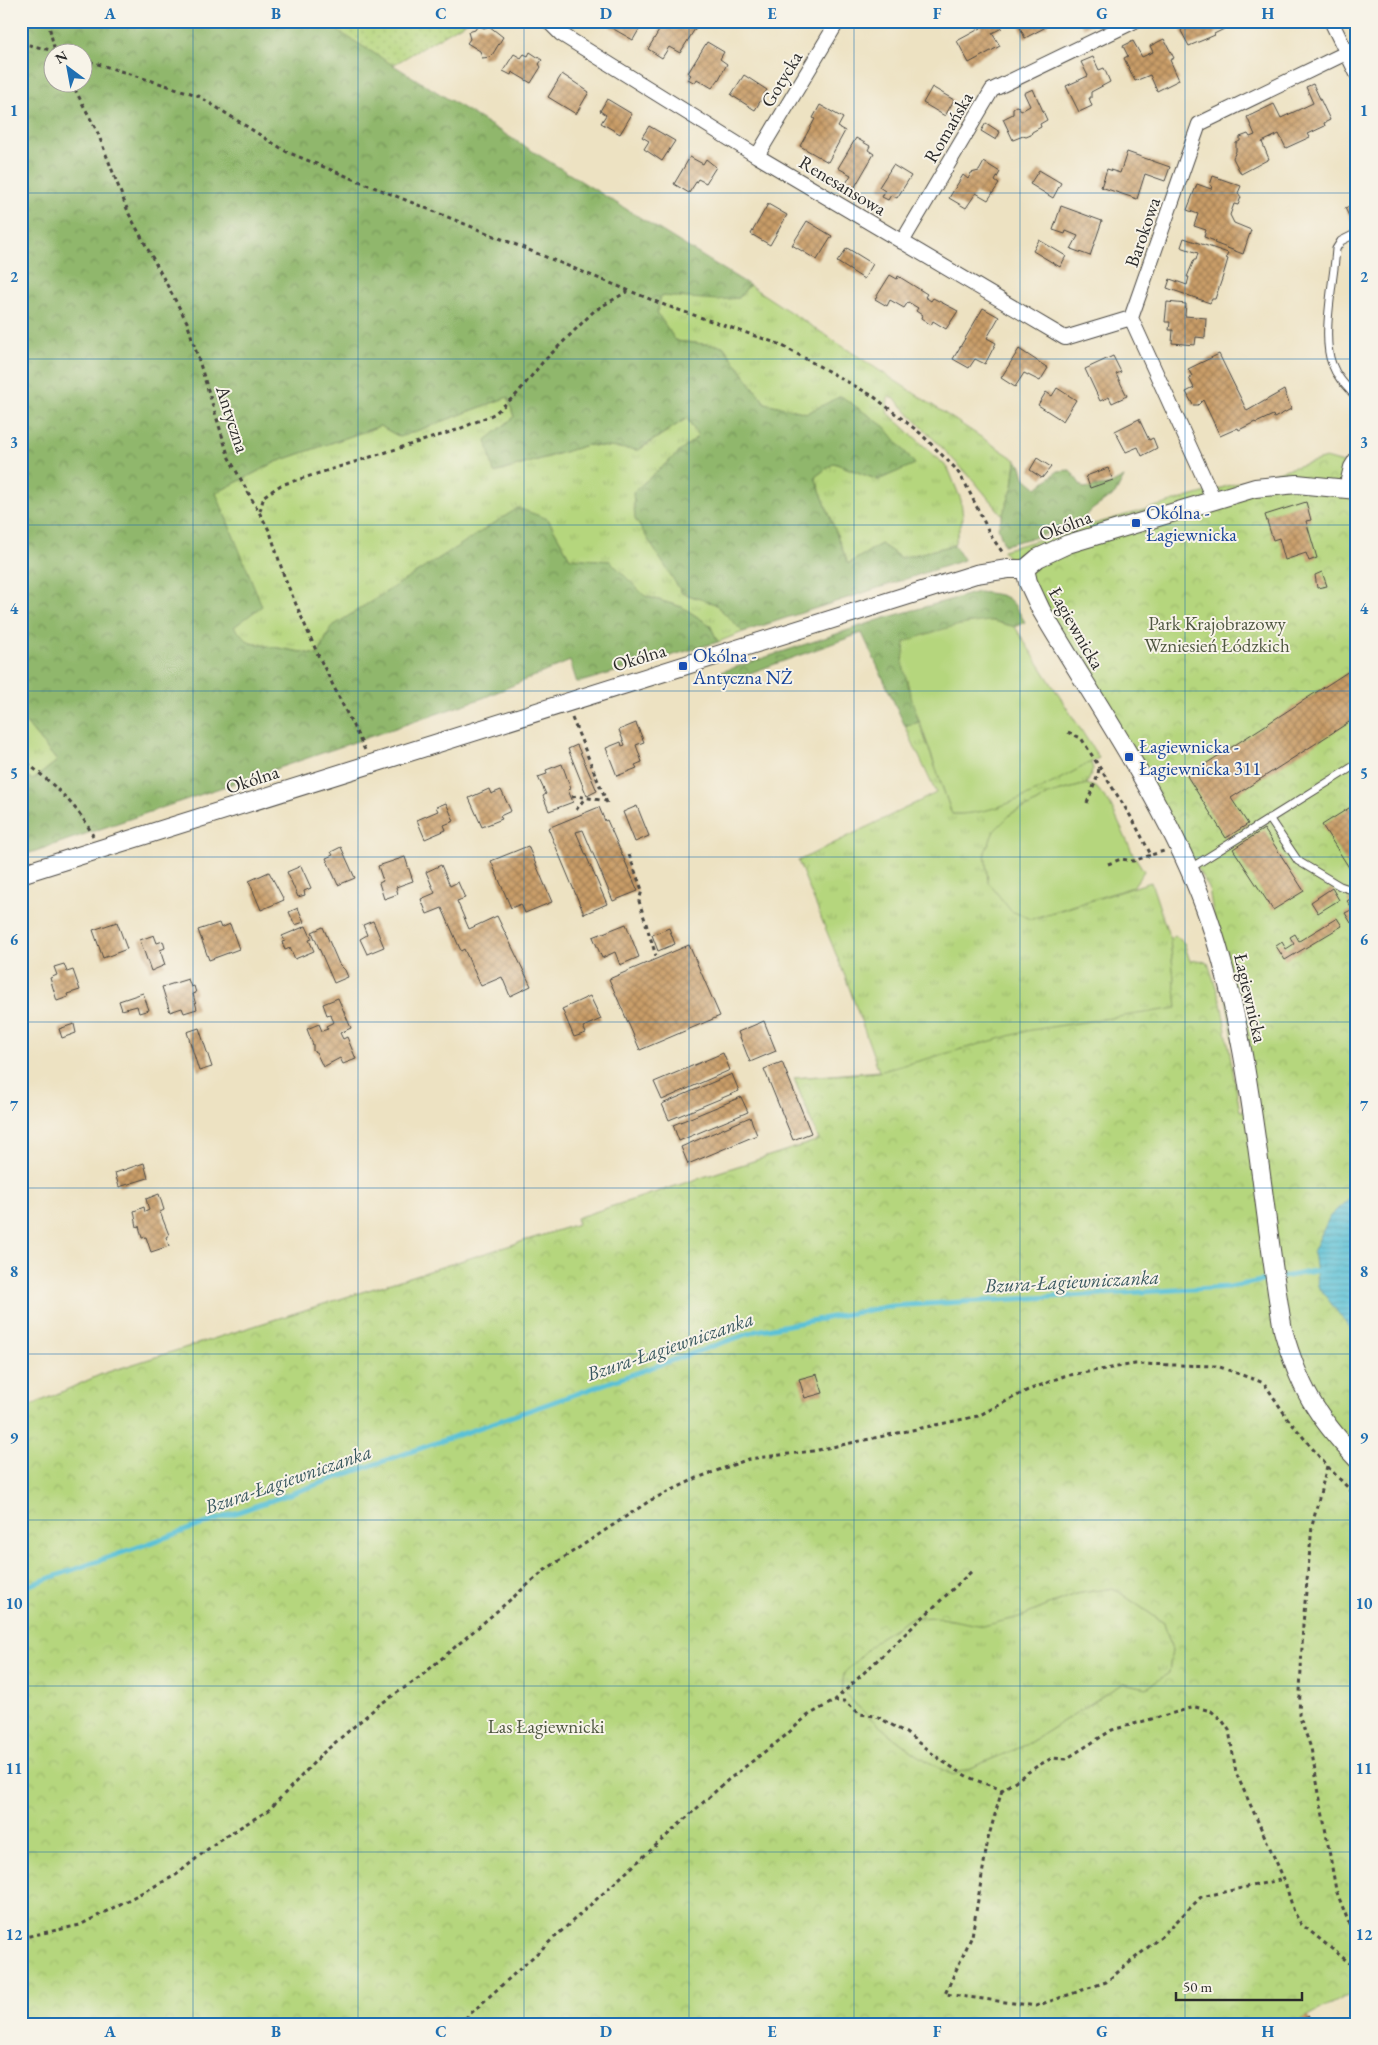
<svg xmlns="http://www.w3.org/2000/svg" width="1378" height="2045" viewBox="0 0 1378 2045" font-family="'EB Garamond',serif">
	<defs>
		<pattern id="grass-tufts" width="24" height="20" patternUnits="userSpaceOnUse" patternTransform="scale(1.25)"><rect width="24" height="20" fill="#b5d67d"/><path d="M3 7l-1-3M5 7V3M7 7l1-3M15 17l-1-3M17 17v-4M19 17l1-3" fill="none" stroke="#9cb86c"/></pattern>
		<pattern id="forest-crowns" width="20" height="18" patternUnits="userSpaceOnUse" patternTransform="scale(1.25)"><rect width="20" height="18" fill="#90b76c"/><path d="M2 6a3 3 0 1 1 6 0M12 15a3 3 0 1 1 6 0" fill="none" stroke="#769559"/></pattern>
		<pattern id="park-crowns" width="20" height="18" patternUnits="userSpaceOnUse" patternTransform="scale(1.25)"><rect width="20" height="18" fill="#b5d67d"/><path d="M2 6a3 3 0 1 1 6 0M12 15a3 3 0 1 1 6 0" fill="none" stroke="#9cb86c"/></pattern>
		<pattern id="garden-dots" width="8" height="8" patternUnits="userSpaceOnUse" patternTransform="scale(1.25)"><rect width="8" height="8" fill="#b5d67d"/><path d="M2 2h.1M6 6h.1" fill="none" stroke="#9cb86c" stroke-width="1.8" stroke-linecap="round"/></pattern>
		<pattern id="water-rules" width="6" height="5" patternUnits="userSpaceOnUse" patternTransform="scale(1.25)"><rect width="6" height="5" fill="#5ac1d7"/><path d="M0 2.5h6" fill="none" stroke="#4b9daf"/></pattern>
		<pattern id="building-cross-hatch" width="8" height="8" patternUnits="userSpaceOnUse" patternTransform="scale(1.25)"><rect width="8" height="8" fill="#c99d68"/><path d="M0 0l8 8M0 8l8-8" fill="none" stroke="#a38056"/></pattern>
	</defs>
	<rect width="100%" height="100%" fill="#f7f3e8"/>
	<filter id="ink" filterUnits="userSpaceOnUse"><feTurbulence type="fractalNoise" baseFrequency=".02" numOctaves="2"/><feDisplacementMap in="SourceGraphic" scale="10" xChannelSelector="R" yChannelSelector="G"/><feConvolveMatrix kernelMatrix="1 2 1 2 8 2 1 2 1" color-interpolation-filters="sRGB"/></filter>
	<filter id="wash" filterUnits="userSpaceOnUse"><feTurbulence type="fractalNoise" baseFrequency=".0096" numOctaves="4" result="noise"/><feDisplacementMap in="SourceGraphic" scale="20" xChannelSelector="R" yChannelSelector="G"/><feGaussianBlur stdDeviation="1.12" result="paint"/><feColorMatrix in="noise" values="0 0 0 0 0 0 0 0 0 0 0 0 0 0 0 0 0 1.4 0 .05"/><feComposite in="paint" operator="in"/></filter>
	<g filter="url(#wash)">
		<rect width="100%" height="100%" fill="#ede2c2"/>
		<path fill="url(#grass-tufts)" stroke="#708054" d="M749 285 1016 460 1013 487 1003 516 974 481 895 399 888 397 887 412 948 468 961 500 963 518 954 545 901 558 881 544 848 564 815 477 834 463 878 480 914 464 807 413 765 403 723 346 676 341 657 313 660 296 739 298Z
			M508 397 514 417 495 473 587 445 639 450 687 418 698 436 633 492 682 593 715 604 743 632 718 642 710 625 682 607 645 596 610 561 570 558 548 519 331 627 318 655 250 643 234 627 216 493 276 462 380 426 400 437Z
			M21 717 57 761 33 780 21 773Z
			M919 722 952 814C1001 815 1048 784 1091 762L1093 769 1087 784 1050 794 1030 806 1012 813 988 882 1024 915 1032 919 1151 882 1170 939 1179 1025 21 1410 102 1374 578 1224 576 1218 819 1140 794 1078 879 1071 846 979 798 861 936 793 905 726Z
			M1113 1588 1164 1623 1172 1650 1169 1673 1147 1688 1123 1683 1026 1745 953 1775C912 1756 874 1723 842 1691L844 1673 879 1638 911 1618 935 1617 957 1620 1023 1616 1075 1594Z"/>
		<path fill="url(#forest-crowns)" stroke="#5e714c" fill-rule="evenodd" d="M21 21H322L749 285 739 298 717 300 661 296 657 313 676 341 723 346 765 403 807 413 841 396 885 427 915 464 878 480 834 463 815 477 848 564 881 544 901 558 954 545 964 560 743 632 715 604 682 593 635 519 633 492 698 436 687 418 638 450 587 445 494 473 486 440 514 417 508 397 400 437 380 426 276 462 216 493 262 606 234 627 250 643 318 655 331 627 518 508 548 519 570 558 610 561 645 596 682 607 710 625 718 642 577 683 570 661 483 698 21 856V773L33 780 57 761 21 717ZM82 52V82H52V52Z
			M1016 460 1021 466 1024 477 1037 488 1058 471 1070 470 1083 488 1109 485 1124 477 1115 494 1093 509 1075 527 1004 545 998 527 1013 487Z
			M978 592C1009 595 1009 595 1025 622L1015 627 992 621 903 665 919 722 905 726 862 633 722 683 718 673 885 618Z"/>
		<path fill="url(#park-crowns)" stroke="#708054" fill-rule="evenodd" d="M1326 458 1357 467V1990L1293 2024H21V1410L102 1374 578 1224 576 1218 819 1140 794 1078 879 1072 1031 1030 1177 1008 1170 939 1175 935 1184 943 1190 961 1199 960 1208 963 1221 1002 1240 1111H1244L1209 888 1003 550ZM1113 1588 1164 1623 1172 1650 1169 1673 1147 1688 1123 1683 1026 1745 953 1775C912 1756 874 1723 842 1691L844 1673 879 1638 911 1618 936 1617 983 1626 1023 1616 1075 1594Z"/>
		<path fill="url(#garden-dots)" stroke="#708054" d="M322 21H468L393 65Z"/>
		<path fill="#b5d67d" stroke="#708054" d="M992 621 1015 627 1099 758C1054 781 1002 816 952 814L912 700 903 665 905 642C934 631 960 623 992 621Z
			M1087 784 1097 788 1110 804 1133 854 1144 871 1133 887 1031 919 1011 911 988 882 985 852 994 831 1012 813 1030 806 1050 794Z"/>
		<path fill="url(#water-rules)" stroke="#427681" d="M1357 1191V1338L1318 1286 1313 1252 1330 1216Z"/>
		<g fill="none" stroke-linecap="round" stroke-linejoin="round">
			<path stroke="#5ac1d7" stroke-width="5" d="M21 1588 756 1331 891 1306 1229 1287 1320 1270"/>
		</g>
		<g id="blocks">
			<path fill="url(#building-cross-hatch)" d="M613 21H644L633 40 610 27Z
				M668 21H693L698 24 680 53 669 47 662 58 648 49 663 24 665 26Z
				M977 21H998L1002 28 992 33 1000 46 969 63 957 41 981 28Z
				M1017 21H1046L1048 26 1025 38Z
				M1080 21H1091L1092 24 1083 28Z
				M1202 21H1228L1230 26 1214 34 1215 35 1189 46 1181 31 1186 24 1193 25Z
				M478 25 484 28 489 26 503 37 491 57 482 58 480 51 467 43 470 39 468 32 475 30Z
				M1164 39 1174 58 1170 60 1179 80 1157 91 1150 75 1135 81 1124 58 1128 56 1123 46 1133 41 1142 57 1153 52 1150 46Z
				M707 42 724 52 720 59 727 64 719 79 712 88 697 79 695 83 688 79 691 75 688 73Z
				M530 52 542 60 539 64 541 67 531 83 512 72 511 75 503 71 514 54 521 58 524 54 528 56Z
				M1093 57 1099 70 1104 68 1110 82 1091 92V98H1089L1092 106 1079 112 1066 86 1088 76 1081 62Z
				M562 74 589 92 576 114 548 97Z
				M744 75 767 90 755 110 731 95Z
				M1313 84 1330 120 1324 123 1325 126 1308 134 1310 137 1286 148 1279 134 1262 142 1269 159 1241 174 1233 158 1236 151V143L1240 141V137L1248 134 1250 137 1255 135 1247 117 1274 104 1281 118 1313 103 1306 87Z
				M932 87 954 100 945 116 923 103Z
				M1033 89 1047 120 1040 124 1041 127 1032 132 1031 135 1026 137 1023 136 1013 140 1003 119 1013 114V108L1016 106 1019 107 1021 111 1030 106 1024 93Z
				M607 99 632 114 620 134 601 123 606 115 600 111Z
				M820 105 843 118 838 127 845 131 828 162 800 146 815 119 813 118Z
				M986 123 1000 132 996 140 981 131Z
				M649 126 675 141 662 161 644 149 649 141 642 137Z
				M856 138 870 146 868 150 874 154 853 190 845 185 851 175 838 168Z
				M1127 152 1170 167 1165 181 1145 174 1137 199 1101 187 1107 169 1120 173Z
				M690 157 703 164 706 159 716 167 706 183 698 179 689 193 674 184Z
				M984 162 1000 172 995 181 999 184 988 200 976 193 966 208 949 198 963 175 968 179 971 173 979 171Z
				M893 165 911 176 897 198 891 195 888 200 882 197 885 191 879 187Z
				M1039 170 1061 183 1053 198 1030 184Z
				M1213 176 1241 186 1238 193 1241 197 1238 205 1234 204 1230 215 1234 223 1251 230 1243 254 1214 243 1215 241 1204 237 1206 230 1194 226 1198 214 1187 210 1197 184 1211 189 1212 186 1210 185Z
				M1357 203V218L1351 220 1345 208Z
				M768 204 787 215 770 245 751 234Z
				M1061 206 1102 221 1090 256 1071 249 1078 236 1066 231 1065 234 1053 230Z
				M807 221 832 236 817 260 792 245Z
				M1184 238 1228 253 1226 258 1228 259 1222 279 1215 299H1212L1210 303 1167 288 1170 279 1187 285 1189 277H1187L1194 260H1196L1198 253 1181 247Z
				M1039 240 1066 256 1060 267 1033 251Z
				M847 248 873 264 864 279 837 262Z
				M890 275 897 279 898 276 927 294 925 297 931 301 933 298 958 311 946 329 933 321 931 325 921 318 922 315 916 311 918 308 908 302 904 308 890 300 887 306 875 299Z
				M1167 302 1186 304 1185 316 1206 318 1205 338 1196 337 1195 345 1172 343 1173 330H1169L1170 322H1165Z
				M983 308 999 317 987 338 996 343 985 364 975 359 969 368 953 359Z
				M1019 349 1048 368 1040 381 1024 373 1015 387 1001 378Z
				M1219 354 1247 411 1284 390 1291 409 1274 418 1273 415 1256 423 1255 422 1239 430 1238 428 1220 436 1203 400 1198 405H1193L1186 392 1194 388 1189 378 1192 376 1188 369Z
				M1113 356 1121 372 1116 374 1127 396 1112 403 1109 397 1100 401 1085 369Z
				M1057 388 1076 400 1063 421 1038 405 1046 392 1052 396Z
				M1139 419 1149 440 1153 438 1157 448 1142 456 1138 447 1126 452 1115 431Z
				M1037 458 1051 467 1042 478 1030 470Z
				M1108 468 1113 480 1090 488 1086 476Z
				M1306 502 1311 520 1306 521 1317 558 1309 561 1306 553 1285 560 1279 538 1273 540 1265 515Z
				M1322 572 1327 586 1317 588 1315 575Z
				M1349 671 1357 683V717L1231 798 1248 824 1226 838 1187 776Z
				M636 723 644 742 636 745 642 762 635 765 637 768 617 776 606 748 621 742 622 746 625 745 619 730Z
				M577 745 597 791 587 796 568 749Z
				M562 764 571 789 568 790 573 802 549 811 543 796 546 794 538 777 547 774 546 770Z
				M489 789 491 794 501 790 511 811 500 816 502 819 482 827 469 798Z
				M446 803 454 821 444 825 446 830 425 839 417 820 438 811 436 807Z
				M1357 803V876L1355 877 1322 825Z
				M637 806 649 836 635 842 623 812Z
				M599 807 605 821 607 820 638 891 613 901 583 830 576 832 607 904 584 914 548 828Z
				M1264 829 1304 891 1273 910 1233 849Z
				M528 846 552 902 525 913 521 904 511 908 491 861Z
				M341 847 355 878 338 885 326 858 333 855 331 852Z
				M405 857 413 881 396 887 398 894 384 899 379 883 383 881 378 866Z
				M441 865 450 886 458 882 465 898 457 901 469 929 497 916 531 986 510 996 502 977 481 986 464 949 461 951 442 908 427 914 421 899 435 893 426 872Z
				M301 866 311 888 304 891 305 895 298 897 287 872Z
				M269 872 284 900 261 910 249 881Z
				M1332 888 1339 900 1318 913 1311 902Z
				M1357 895V920L1351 923 1345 913 1353 909 1347 901Z
				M298 908 304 922 295 925 289 912Z
				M1337 918 1342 926 1285 960 1276 946 1282 942 1286 949 1294 944 1290 937 1295 934 1299 941Z
				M373 921 384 947 367 954 360 939 367 935 363 925Z
				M117 922 127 949 103 958 93 930Z
				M219 923 221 928 230 924 239 949 209 960 198 930Z
				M626 924 639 957 620 965 615 952 602 958 593 937Z
				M306 926 312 939 309 940 314 951 295 959 290 948 285 950 282 942 285 941 282 936Z
				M323 927 339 964 345 970 348 977 334 983 312 932Z
				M669 928 675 944 658 951 652 935Z
				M154 935 157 943 163 941 165 948 160 950 165 965 151 971 140 940Z
				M689 945 720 1016 640 1050 609 979Z
				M64 964 67 972 73 970 80 990 67 994 68 997 57 1001 50 978 57 975 54 967Z
				M188 979 191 987 194 986 196 993 193 994 197 1009 184 1013 182 1008 170 1012 162 987Z
				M143 993 149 1010 139 1013 137 1006 122 1010 119 1001Z
				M590 996 601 1019 583 1027 586 1033 574 1037 562 1009Z
				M338 998 351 1028 340 1033 343 1039 347 1037 356 1059 343 1064 340 1058 323 1067 316 1052 313 1051V1045L307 1029 319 1024 322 1031 328 1029 326 1026 334 1022 330 1014 327 1015 323 1004Z
				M764 1021 776 1051 750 1062 738 1032Z
				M74 1024 76 1033 62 1038 59 1029Z
				M199 1028 212 1067 199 1071 187 1032Z
				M723 1053 730 1070 662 1100 654 1082Z
				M782 1062 811 1133 793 1140 764 1069Z
				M732 1074 739 1091 669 1120 662 1104Z
				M741 1097 748 1112 679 1141 673 1125Z
				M750 1117 757 1135 688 1164 681 1147Z
				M144 1163 148 1178 119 1187 115 1173Z
				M159 1194 164 1210 160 1212 169 1235 166 1237 169 1246 151 1252 146 1237 142 1238 139 1226 137 1227 134 1211 144 1207 145 1212 149 1210 146 1199Z
				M817 1374 823 1393 805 1398 799 1379Z
				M1309 2016 1313 2024H1301L1300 2021Z"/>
		</g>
	</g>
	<g filter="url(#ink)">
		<use href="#blocks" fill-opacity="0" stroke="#484642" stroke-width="1"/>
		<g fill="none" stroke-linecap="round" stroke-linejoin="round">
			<defs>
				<path id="service" d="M1357 233 1341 241 1336 249C1334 280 1321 337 1332 364 1337 378 1347 387 1357 398
					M1269 818 1298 861 1340 886 1349 889 1357 888
					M1189 869 1357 764"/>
				<path id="minor" d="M548 21 561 34 757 156 1065 338 1131 318
					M1331 21 1357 74
					M757 156 838 21
					M902 242 992 90 1135 21
					M1346 488 1351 467 1357 457
					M1214 500 1131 318 1199 124 1346 53"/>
				<path id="tertiary" d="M1025 569 1028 582 1041 610C1097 706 1167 804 1205 908 1253 1041 1259 1191 1283 1330 1299 1387 1316 1416 1357 1459
					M21 874 976 574 1008 569H1025L1038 558 1068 544 1255 488 1297 484 1357 490"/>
			</defs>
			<use href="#service" stroke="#484642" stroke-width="9"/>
			<use href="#minor" stroke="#484642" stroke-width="16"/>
			<use href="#tertiary" stroke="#484642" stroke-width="20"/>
			<path stroke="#484642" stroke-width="3" stroke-dasharray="4 4" stroke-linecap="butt" d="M48 21 55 52
				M21 43 59 52
				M82 59 197 95 287 152 667 306 779 344 873 396 920 433 956 469 966 485 991 536 1003 553
				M71 82 97 131 129 214 187 322 229 458 270 532 285 579 318 655 365 750
				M260 511 264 496 281 485 457 430 494 414 516 395 542 363 594 311 628 291
				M572 718 607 803
				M1068 732 1081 738 1133 820 1151 855 1164 851
				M21 758C48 780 78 804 93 836
				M572 797 577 796 606 801
				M1087 803 1098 775 1099 767
				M576 810 585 798
				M629 855 642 890 639 901 656 956
				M1108 864 1121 859 1133 861 1151 855
				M1327 1466 1312 1526 1303 1624 1299 1715 1311 1748 1336 1890 1357 1944
				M834 1701H844L860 1714 876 1716 906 1733 942 1761 968 1777 1002 1790 1039 1765 1052 1758 1066 1759 1112 1730 1195 1707 1211 1711 1222 1720 1229 1730 1236 1773 1284 1879 1294 1912 1301 1924 1357 1969
				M1002 1790 988 1839 972 1936 945 1994 1036 2006 1106 1982 1164 1934 1201 1897 1284 1879
				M21 1907 25 1937
				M21 1939 25 1937 80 1925 176 1875 219 1840 269 1810 323 1753 379 1705 420 1677 545 1570 651 1500 697 1478 749 1459 813 1451 978 1416 1026 1391 1064 1376 1135 1364 1217 1366 1264 1383 1288 1419 1327 1466 1357 1497
				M459 2024 728 1780 785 1736 807 1716 834 1701 973 1570"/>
			<use href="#service" stroke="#fff" stroke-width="7"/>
			<use href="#minor" stroke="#fff" stroke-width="14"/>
			<use href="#tertiary" stroke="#fff" stroke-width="18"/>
		</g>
	</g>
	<path fill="none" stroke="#1f6fb2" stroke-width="1" stroke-opacity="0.55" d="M193 21V2024M358 21V2024M524 21V2024M689 21V2024M854 21V2024M1020 21V2024M1185 21V2024M21 193H1357M21 359H1357M21 525H1357M21 691H1357M21 857H1357M21 1022H1357M21 1188H1357M21 1354H1357M21 1520H1357M21 1686H1357M21 1852H1357"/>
	<g fill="#1a4fb4" stroke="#f7f3e8" stroke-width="2">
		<rect x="1131" y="518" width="10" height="10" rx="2.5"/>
		<rect x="678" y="661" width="10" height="10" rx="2.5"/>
		<rect x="1124" y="752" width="10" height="10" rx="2.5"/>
	</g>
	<g text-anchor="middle" stroke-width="4" stroke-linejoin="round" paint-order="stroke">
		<g font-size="19" fill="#2b2b2b" stroke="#f7f3e8">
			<text transform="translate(781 79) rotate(-59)" y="7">Gotycka</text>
			<text transform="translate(948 127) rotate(-60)" y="7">Romańska</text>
			<text transform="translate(843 185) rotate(31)" y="7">Renesansowa</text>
			<text transform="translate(1142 232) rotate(-71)" y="7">Barokowa</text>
			<text transform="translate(233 419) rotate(72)" y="7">Antyczna</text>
			<text transform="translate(1065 525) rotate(-21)" y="7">Okólna</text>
			<text transform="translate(1077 628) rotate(60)" y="7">Łagiewnicka</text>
			<text transform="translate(639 657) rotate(-17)" y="7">Okólna</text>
			<text transform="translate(252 779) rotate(-18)" y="7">Okólna</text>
			<text transform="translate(1251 998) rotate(77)" y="7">Łagiewnicka</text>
		</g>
		<g font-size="19" fill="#164399" stroke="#f7f3e8" text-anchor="start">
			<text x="1146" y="519">Okólna -<tspan x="1146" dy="22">Łagiewnicka</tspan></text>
			<text x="693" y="662">Okólna -<tspan x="693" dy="22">Antyczna NŻ</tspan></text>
			<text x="1139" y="753">Łagiewnicka -<tspan x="1139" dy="22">Łagiewnicka 311</tspan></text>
		</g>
		<g font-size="19" fill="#4e5640" stroke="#f7f3e8">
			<text x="1217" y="630">Park Krajobrazowy<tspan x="1217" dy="22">Wzniesień Łódzkich</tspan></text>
			<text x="546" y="1733">Las Łagiewnicki</text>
		</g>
		<g font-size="20" font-style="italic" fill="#39585f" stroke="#f7f3e8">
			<text transform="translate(1072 1281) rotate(-3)" y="7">Bzura-Łagiewniczanka</text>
			<text transform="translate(670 1346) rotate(-19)" y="7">Bzura-Łagiewniczanka</text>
			<text transform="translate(288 1479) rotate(-19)" y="7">Bzura-Łagiewniczanka</text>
		</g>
	</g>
	<rect width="1378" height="2045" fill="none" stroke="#f7f3e8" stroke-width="55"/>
	<g transform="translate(68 68) rotate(328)"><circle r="24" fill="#f7f3e8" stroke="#a5a39c"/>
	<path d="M0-4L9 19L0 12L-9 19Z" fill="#1f6fb2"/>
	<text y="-8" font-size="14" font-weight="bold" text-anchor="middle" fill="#2b2b2b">N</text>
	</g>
	<path d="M1176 1992v8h126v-8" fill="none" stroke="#2b2b2b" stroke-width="2.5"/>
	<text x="1183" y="1992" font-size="15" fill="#2b2b2b" stroke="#f7f3e8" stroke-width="4" paint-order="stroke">50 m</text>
	<rect x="28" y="28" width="1322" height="1990" fill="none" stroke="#1f6fb2" stroke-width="2"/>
	<g font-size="16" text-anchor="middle" font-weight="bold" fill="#1f6fb2">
		<text x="110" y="19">A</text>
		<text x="276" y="19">B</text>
		<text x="441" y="19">C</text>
		<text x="606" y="19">D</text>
		<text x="772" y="19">E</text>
		<text x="937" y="19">F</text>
		<text x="1102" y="19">G</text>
		<text x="1268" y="19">H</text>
		<text x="14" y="116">1</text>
		<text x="1364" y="116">1</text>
		<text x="14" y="282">2</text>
		<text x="1364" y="282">2</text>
		<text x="14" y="448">3</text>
		<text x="1364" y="448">3</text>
		<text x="14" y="614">4</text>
		<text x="1364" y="614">4</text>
		<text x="14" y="779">5</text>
		<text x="1364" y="779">5</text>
		<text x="14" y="945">6</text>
		<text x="1364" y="945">6</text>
		<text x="14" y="1111">7</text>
		<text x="1364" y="1111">7</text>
		<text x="14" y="1277">8</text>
		<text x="1364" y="1277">8</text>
		<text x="14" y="1443">9</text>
		<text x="1364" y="1443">9</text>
		<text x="14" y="1609">10</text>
		<text x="1364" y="1609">10</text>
		<text x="14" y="1774">11</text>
		<text x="1364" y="1774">11</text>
		<text x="14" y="1940">12</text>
		<text x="1364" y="1940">12</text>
		<text x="110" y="2037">A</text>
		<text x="276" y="2037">B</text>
		<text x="441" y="2037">C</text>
		<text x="606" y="2037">D</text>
		<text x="772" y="2037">E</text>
		<text x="937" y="2037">F</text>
		<text x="1102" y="2037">G</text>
		<text x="1268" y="2037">H</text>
	</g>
</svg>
